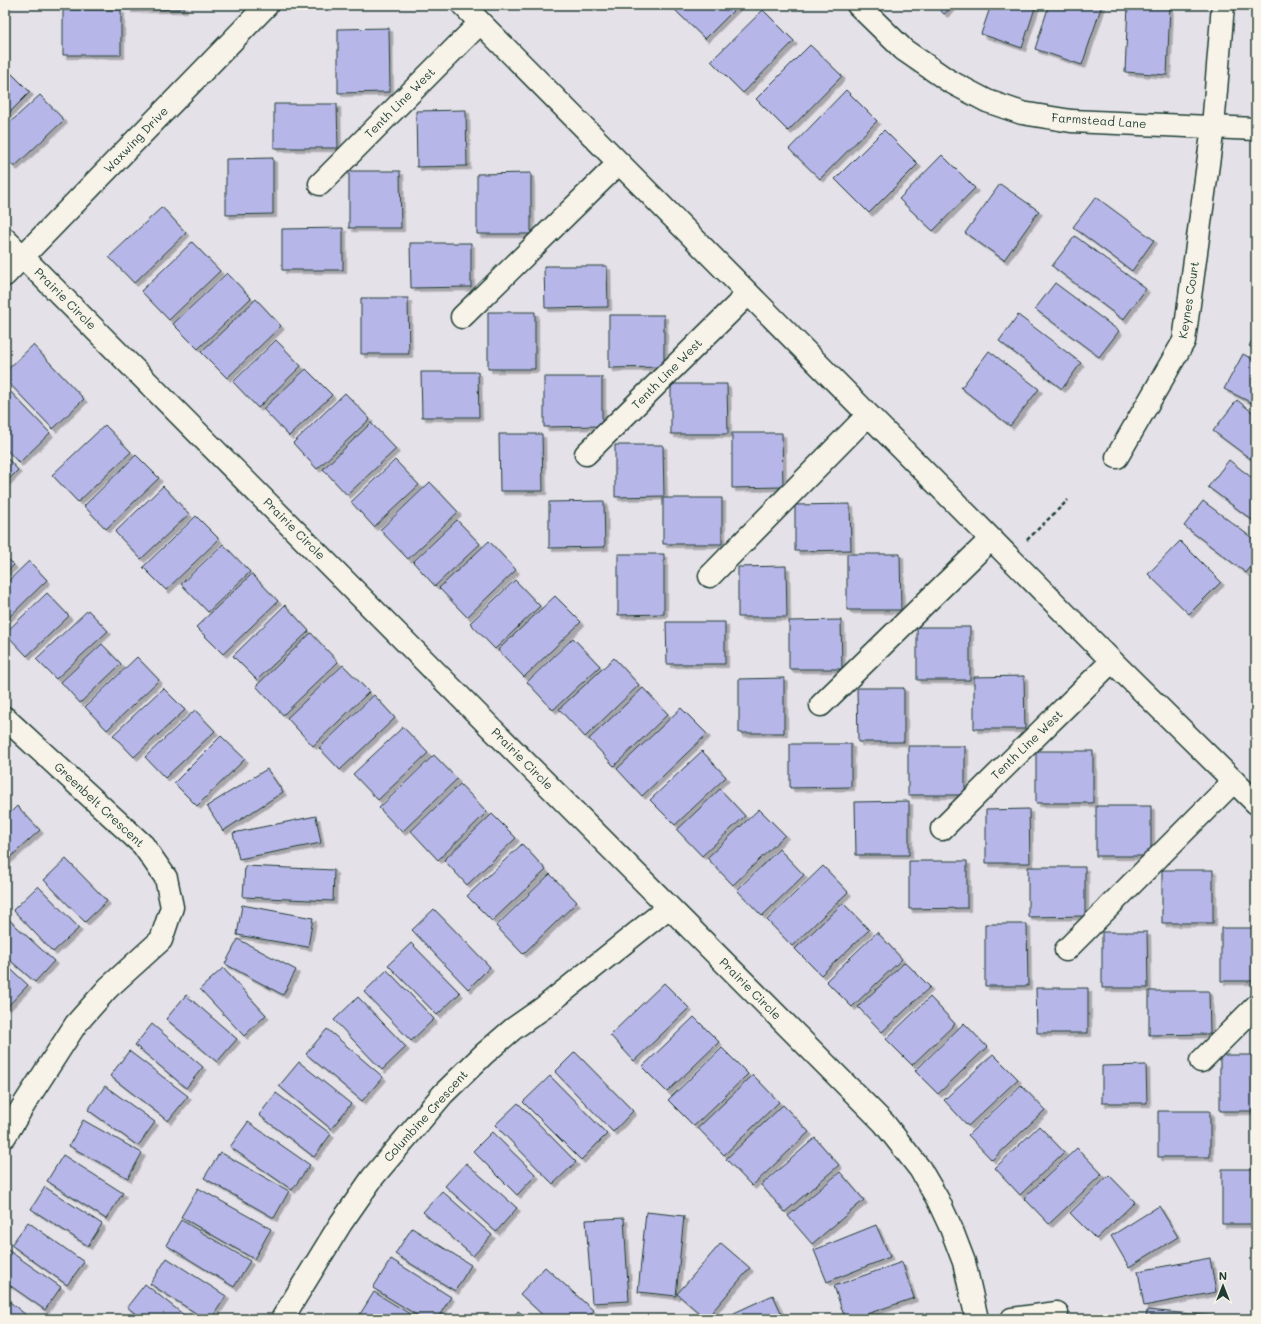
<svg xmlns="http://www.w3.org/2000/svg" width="1261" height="1324" viewBox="0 0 1261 1324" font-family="Mali,sans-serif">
	<defs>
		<filter id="shadow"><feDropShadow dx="3.5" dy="3.5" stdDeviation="0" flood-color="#0004"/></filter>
	</defs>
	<rect width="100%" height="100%" fill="#e4e1e8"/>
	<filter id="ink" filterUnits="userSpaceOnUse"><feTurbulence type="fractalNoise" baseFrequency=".025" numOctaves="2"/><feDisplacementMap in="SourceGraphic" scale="8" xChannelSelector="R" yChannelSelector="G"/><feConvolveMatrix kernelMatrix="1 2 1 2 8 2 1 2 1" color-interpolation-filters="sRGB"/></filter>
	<g filter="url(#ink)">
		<path fill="#b7b6e8" stroke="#1f3d34" filter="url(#shadow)" d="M128 5H184V9H128Z
			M680 5H739L705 39 675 10Z
			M935 5H954L944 14Z
			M991 5H1036L1022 48 981 34Z
			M1049 5H1102L1082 65 1035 49Z
			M1128 5H1170L1167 75 1125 72Z
			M63 10H121V55H63Z
			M763 10 794 41 743 93 711 61Z
			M389 28 390 92 338 93V29Z
			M810 45 842 76 788 131 756 99Z
			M5 67 30 92 5 117Z
			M846 90 877 121 820 179 789 149Z
			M40 95 64 120 14 167 5 157V127Z
			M274 104H337L338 148H274Z
			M466 110 467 166 417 167 416 111Z
			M884 130 918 164 869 213 835 179Z
			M942 155 975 188 933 231 899 199Z
			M273 158V214L226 215V159Z
			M349 171H400L401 228H349Z
			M531 173V234H477V174Z
			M1000 184 1039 211 1004 260 965 233Z
			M1096 197 1154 240 1132 271 1073 227Z
			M162 207 186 233 134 283 109 257Z
			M343 228V270H282V229Z
			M1075 236 1146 289 1123 320 1052 266Z
			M192 242 220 271 169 320 141 291Z
			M410 243H471V287L411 288Z
			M544 266H607L608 307 545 308Z
			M227 273 251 298 198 349 173 324Z
			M1055 283 1119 331 1099 357 1035 309Z
			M361 298H408L409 354H361Z
			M256 299 281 326 227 378 201 352Z
			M488 312H535V369H488Z
			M609 315H664V367L609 368Z
			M1018 315 1081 363 1062 389 999 341Z
			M1256 333V350L1249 346Z
			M276 340 301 366 258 408 233 382Z
			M33 345 84 399 53 429 5 379V372Z
			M989 351 1039 389 1010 426 961 388Z
			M1243 354 1256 361V405L1224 389Z
			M306 369 332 395 289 436 263 409Z
			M421 372H478L479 417H422Z
			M544 377H602V426L544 427Z
			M671 384H727L728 434H671Z
			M5 386 50 433 19 463 5 448Z
			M345 393 370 419 317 469 293 443Z
			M1237 400 1256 415V463L1213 431Z
			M371 423 396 449 347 495 323 469Z
			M105 425 131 452 78 502 52 475Z
			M732 433H782L783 487 732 488Z
			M499 434H542L543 491H500Z
			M615 445H663L664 496 615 497Z
			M136 455 159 478 106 529 84 506Z
			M5 456 18 470 5 483Z
			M395 460 419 485 374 527 351 502Z
			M1229 460 1256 481V523L1208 487Z
			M430 482 458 512 408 559 380 530Z
			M163 486 189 514 141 559 115 532Z
			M663 498H722V544H663Z
			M604 501 605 547 549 548V502Z
			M1203 501 1256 541V560L1246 573 1184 526Z
			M850 504 851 550 795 551V505Z
			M196 516 219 539 166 590 143 567Z
			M457 520 480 544 435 586 413 562Z
			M489 541 516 570 467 617 439 588Z
			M1180 541 1221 582 1189 614 1148 574Z
			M223 544 250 572 208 612 181 584Z
			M618 554H664V614L618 615Z
			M847 554H900L901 610H847Z
			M5 556 14 565 5 573Z
			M29 561 47 580 5 621V584Z
			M786 566 787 617H738V567Z
			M252 574 278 601 223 654 196 627Z
			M515 580 540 606 495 649 470 623Z
			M47 593 69 616 27 656 5 633Z
			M555 596 581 622 524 677 498 650Z
			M285 605 309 631 257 680 233 656Z
			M88 610 108 631 56 679 36 659Z
			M841 620 842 669H789V621Z
			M666 622H725V664H667Z
			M917 627H970V680H917Z
			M311 633 338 662 283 715 256 686Z
			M573 638 600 666 553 710 527 682Z
			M102 644 121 664 80 703 61 682Z
			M137 657 159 680 107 730 85 707Z
			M614 658 639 685 585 737 559 709Z
			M343 665 369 692 313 746 287 718Z
			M1024 676 1025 729H974V677Z
			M784 678V733H739V679Z
			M163 688 185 710 134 757 113 735Z
			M643 688 668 714 614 766 589 739Z
			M857 688H904V742H858Z
			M374 695 395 718 340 770 319 748Z
			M681 708 707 734 642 796 617 769Z
			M195 710 215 731 165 778 145 757Z
			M403 727 428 753 378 800 353 774Z
			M221 736 245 759 197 806 174 783Z
			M790 744H851V787L790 788Z
			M908 746H965V795H908Z
			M702 751 726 777 675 825 650 800Z
			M1036 751H1093V803H1036Z
			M434 755 457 779 402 832 379 808Z
			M267 769 283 792 223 831 207 806Z
			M460 784 487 812 438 860 411 831Z
			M720 789 745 816 702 856 677 830Z
			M909 801V855H856L855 802Z
			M17 806 40 830 5 862V818Z
			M1096 806H1151V856H1096Z
			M759 809 785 835 733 885 707 858Z
			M1029 809 1030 863H986V810Z
			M492 814 516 838 467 885 444 860Z
			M316 816 321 843 239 859 233 833Z
			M522 844 546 870 492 921 467 896Z
			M779 849 804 875 762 916 737 890Z
			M66 859 107 901 85 922 44 880Z
			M909 861H967V908L909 909Z
			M245 866 334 870 333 901 243 897Z
			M823 866 848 892 792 946 767 920Z
			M1028 867H1085V916L1028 917Z
			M1162 870H1213V923H1162Z
			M550 874 577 902 523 954 496 926Z
			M38 886 79 928 53 952 13 910Z
			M843 903 869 930 821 975 795 949Z
			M242 905 313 918 308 947 237 935Z
			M434 909 490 967 468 989 412 930Z
			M5 916 54 961 35 982 5 956Z
			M985 924H1027L1028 986H985Z
			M1221 928H1256V981H1221Z
			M877 932 902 959 852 1007 826 981Z
			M1102 932H1147L1148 988H1102Z
			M238 939 296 970 283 995 225 964Z
			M411 943 460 993 437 1015 388 965Z
			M905 962 930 987 882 1032 858 1007Z
			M5 964 28 985 6 1008 5 1007Z
			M223 968 266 1015 244 1036 200 989Z
			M387 970 434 1019 411 1041 364 992Z
			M664 983 689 1008 634 1061 610 1035Z
			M1036 988H1088V1033H1037Z
			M1149 991H1209L1210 1034 1149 1035Z
			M186 995 237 1039 217 1062 166 1019Z
			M358 997 406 1047 382 1070 334 1020Z
			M930 997 955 1024 912 1065 886 1039Z
			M694 1017 719 1042 667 1092 642 1067Z
			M964 1023 987 1047 938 1094 915 1071Z
			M152 1024 203 1067 186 1088 135 1045Z
			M327 1029 383 1077 362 1101 306 1054Z
			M722 1048 748 1074 694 1126 668 1100Z
			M129 1051 188 1096 168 1121 110 1076Z
			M575 1052 633 1111 613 1132 555 1072Z
			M993 1054 1018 1079 968 1126 944 1100Z
			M1220 1055H1256V1111H1220Z
			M299 1062 351 1104 331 1129 279 1086Z
			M1146 1065 1147 1103H1102V1066Z
			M753 1075 779 1102 724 1155 698 1128Z
			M550 1076 607 1134 581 1160 523 1102Z
			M1021 1085 1045 1110 992 1160 968 1135Z
			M105 1086 155 1122 138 1146 88 1110Z
			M276 1093 331 1134 314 1157 259 1115Z
			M518 1103 576 1162 553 1184 495 1125Z
			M783 1105 809 1132 752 1186 726 1159Z
			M1158 1111H1210V1157H1158Z
			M83 1120 142 1153 128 1178 69 1146Z
			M248 1122 310 1165 292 1190 230 1147Z
			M1039 1126 1064 1152 1020 1195 995 1168Z
			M492 1132 536 1175 517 1195 473 1151Z
			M815 1138 839 1165 785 1212 761 1185Z
			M1077 1148 1102 1174 1049 1224 1024 1198Z
			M220 1152 289 1191 274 1218 204 1178Z
			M63 1155 123 1193 106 1219 47 1181Z
			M466 1163 517 1208 496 1232 445 1186Z
			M1222 1169H1256V1224H1222Z
			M840 1172 864 1200 812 1244 788 1216Z
			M1109 1175 1135 1202 1096 1239 1070 1213Z
			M45 1187 102 1224 88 1246 31 1209Z
			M198 1188 271 1229 254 1259 181 1217Z
			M442 1191 492 1235 473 1256 423 1212Z
			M1159 1206 1178 1237 1129 1267 1111 1236Z
			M646 1212 684 1216 676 1296 638 1292Z
			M624 1218 629 1301 592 1303 586 1220Z
			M181 1220 250 1261 234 1287 166 1245Z
			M28 1222 84 1262 67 1285 11 1245Z
			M876 1225 890 1257 827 1282 814 1250Z
			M412 1228 471 1265 455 1291 395 1254Z
			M721 1243 750 1268 706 1319 677 1294Z
			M5 1248 61 1287 45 1310 5 1282Z
			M167 1258 226 1296 211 1319H205L150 1284Z
			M1210 1258 1216 1292 1144 1306 1138 1271Z
			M391 1259 451 1297 437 1319H423L373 1288Z
			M902 1262 914 1298 852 1319H845L834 1286Z
			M545 1267 594 1311 586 1319H547L520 1294Z
			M145 1284 189 1319H142L127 1307Z
			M374 1292 418 1319H357Z
			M773 1295 784 1319H721Z
			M5 1298 31 1319H5Z
			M1147 1310 1214 1316V1319H1146Z
			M518 1311 529 1319H512Z
			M121 1313 129 1319H116Z"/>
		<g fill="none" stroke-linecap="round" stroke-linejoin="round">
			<defs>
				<path id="minor" d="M320 184 480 23
					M5 239 884 1123 920 1169 938 1200 951 1228 964 1262 977 1319
					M462 317 619 163
					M586 454 748 294
					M1117 457 1184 341 1213 127 1223 5
					M710 576 868 415
					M821 705 991 539
					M5 718 143 845 166 878 172 907 161 940 108 988 76 1024 25 1103 5 1136
					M942 829 1112 661
					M1066 950 1234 781
					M1201 1061 1256 1006
					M282 1319 341 1223 373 1177 443 1094 484 1054 513 1029 543 1008 669 907
					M1012 1319 1057 1313"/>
				<path id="tertiary" d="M463 5 1112 661 1256 803
					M858 5 904 50 949 81 987 101 1022 113 1071 121 1256 129
					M5 275 267 5"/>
			</defs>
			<use href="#minor" stroke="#1f3d34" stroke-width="25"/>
			<use href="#tertiary" stroke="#1f3d34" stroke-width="25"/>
			<path stroke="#1f3d34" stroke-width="2.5" stroke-dasharray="4 3" stroke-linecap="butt" d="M1027 540 1068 500"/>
			<use href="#minor" stroke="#f7f3e8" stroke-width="22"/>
			<use href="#tertiary" stroke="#f7f3e8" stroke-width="22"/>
		</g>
	</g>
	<g text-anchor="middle" stroke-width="3" stroke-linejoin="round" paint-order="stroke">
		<g font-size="12" fill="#1f3d34" stroke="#f7f3e8">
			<text transform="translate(400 103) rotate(-45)" y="4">Tenth Line West</text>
			<text transform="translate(1099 121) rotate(4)" y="4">Farmstead Lane</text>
			<text transform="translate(136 140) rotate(-46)" y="4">Waxwing Drive</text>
			<text transform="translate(65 299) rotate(45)" y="4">Prairie Circle</text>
			<text transform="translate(1189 300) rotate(-81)" y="4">Keynes Court</text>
			<text transform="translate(667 374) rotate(-45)" y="4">Tenth Line West</text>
			<text transform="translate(294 529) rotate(45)" y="4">Prairie Circle</text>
			<text transform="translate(1027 745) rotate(-44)" y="4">Tenth Line West</text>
			<text transform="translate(522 759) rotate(45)" y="4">Prairie Circle</text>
			<text transform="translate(99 805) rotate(43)" y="4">Greenbelt Crescent</text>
			<text transform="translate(750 989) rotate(45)" y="4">Prairie Circle</text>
			<text transform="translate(426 1116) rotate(-48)" y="4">Columbine Crescent</text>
		</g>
	</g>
	<rect width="1261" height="1324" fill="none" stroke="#f7f3e8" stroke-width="20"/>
	<rect x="10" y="10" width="1241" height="1304" fill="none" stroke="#1f3d34" stroke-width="1.5" filter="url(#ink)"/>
	<g transform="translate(1223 1286)" stroke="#f7f3e8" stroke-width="3" paint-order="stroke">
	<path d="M0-3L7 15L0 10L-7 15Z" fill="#1f3d34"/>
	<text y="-6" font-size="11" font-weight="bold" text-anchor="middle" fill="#1f3d34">N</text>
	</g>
</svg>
